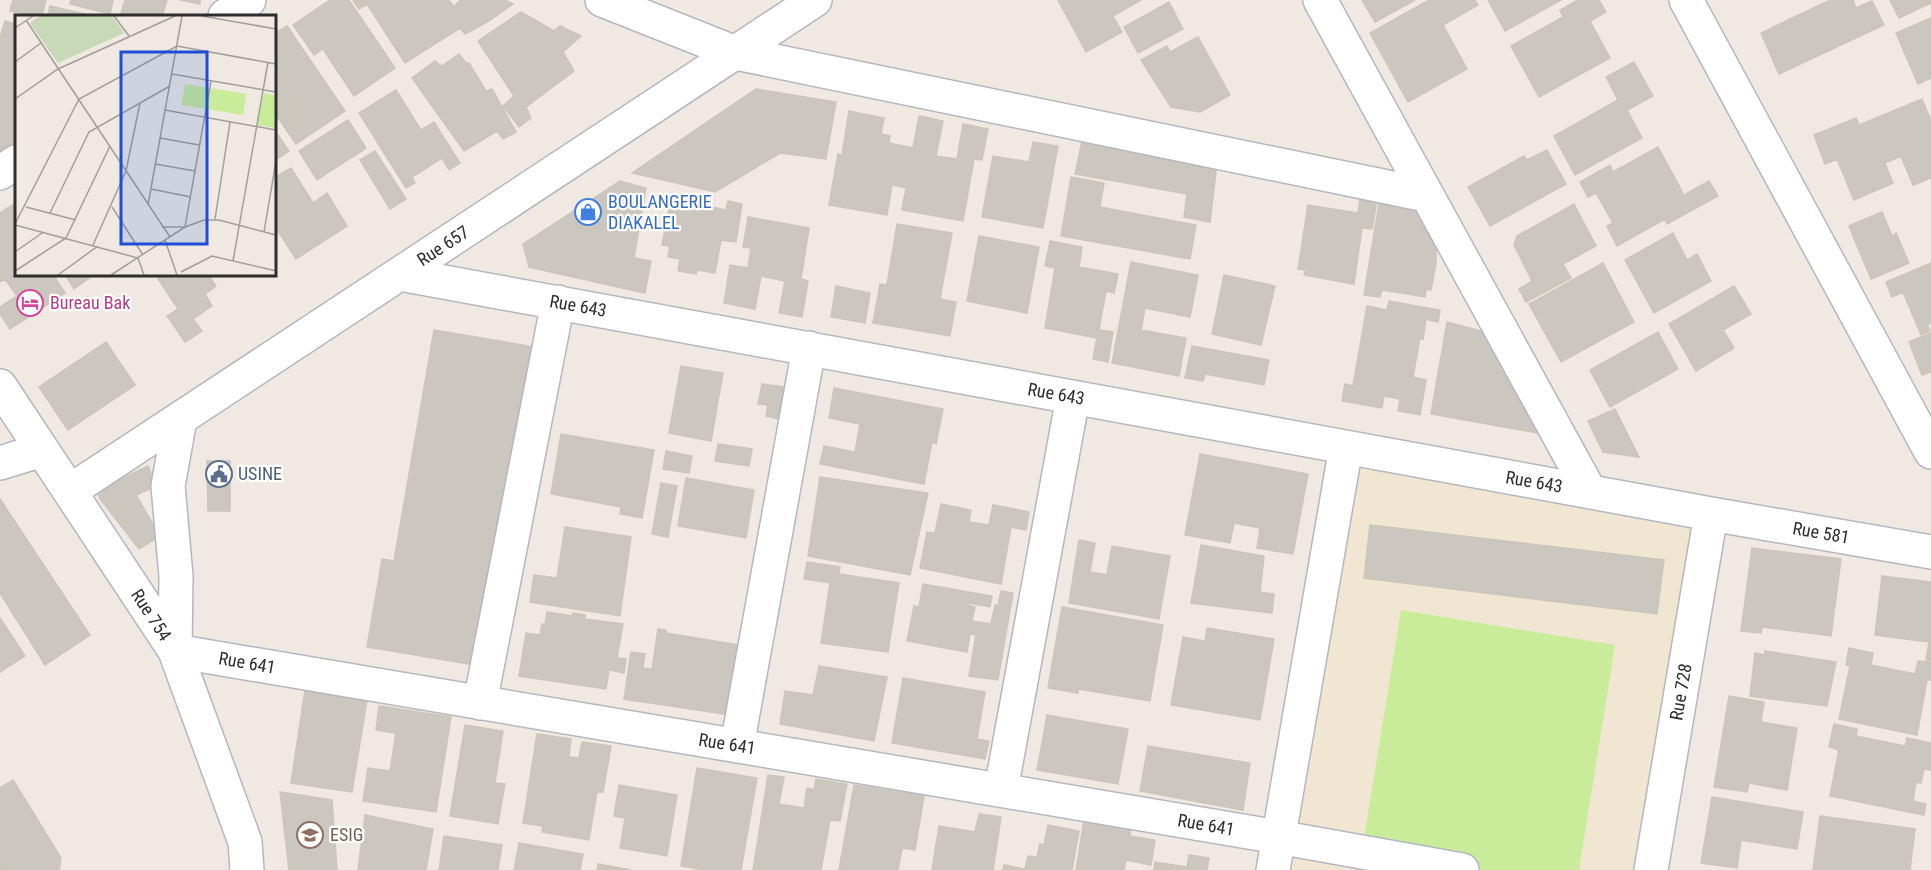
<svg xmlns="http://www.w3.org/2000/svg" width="1931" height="870" viewBox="0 0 1931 870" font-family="'Roboto Condensed',sans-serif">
	<rect width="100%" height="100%" fill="#efe9e1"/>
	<path fill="#f0e6d1" d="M1356 461 1705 530 1640 870H1285Z"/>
	<path fill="#c9ec9a" d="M1401 610 1615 645 1579 870H1359Z"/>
	<path fill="#cbc7bf" stroke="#cbc5ba" stroke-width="1.5" d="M13 0H46L42 16H32L10 11Z
		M71 0H113L110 14 70 4Z
		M125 0H167L162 16H120Z
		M180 0H200V4Z
		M330 0H349L395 68 354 96 323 49 314 55 293 25Z
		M353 0H449L454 7 460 0H505L513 4 487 22 465 34 460 28 405 63 367 4 359 9Z
		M1058 0H1141L1113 16 1122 32 1086 52Z
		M1362 0H1415L1375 22Z
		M1429 0H1475L1478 5 1443 25 1467 69 1408 102 1370 33Z
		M1488 0H1561L1505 31Z
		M1578 0H1599L1606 12 1590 21 1610 58 1539 97 1511 46 1563 17 1560 10Z
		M1830 0H1853L1856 8 1872 1 1884 25 1779 74 1761 33Z
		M1890 0H1931V3L1899 18Z
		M1169 2 1183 29 1138 53 1124 27Z
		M50 6 93 16H48Z
		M521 12 554 31 560 26 581 36 563 52 574 71 526 107 531 118 519 127 503 106 514 96 478 41Z
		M1931 18V78L1918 84 1896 33Z
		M5 21 16 24V148L0 154V38Z
		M287 26 345 111 296 144 274 112V34Z
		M1198 37 1230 95 1200 112 1171 107 1141 60 1167 46 1170 52Z
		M459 54 466 63H469L486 91 492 89 516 132 503 139 497 131 464 151 412 78 435 61 442 66Z
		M1634 62 1653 96 1627 110 1642 138 1575 175 1554 136 1618 100 1606 77Z
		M756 89 836 102 826 159 780 153 715 192 632 173Z
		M396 90 421 130 434 122 460 163 449 170 442 158 412 177 415 183 406 188 359 113Z
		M1922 99 1931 121V178L1913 185 1901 156 1885 163 1893 183 1854 200 1837 159 1825 164 1814 135 1856 118 1859 125Z
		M849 111 884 118 881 134 890 136 889 143 913 148 919 116 943 121 936 156 957 159 963 124 988 129 982 160 974 159 963 221 902 210 906 188 892 185 887 215 829 205 838 154 842 155Z
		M348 120 366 148 317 180 299 151Z
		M274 129 289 151 274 161Z
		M1082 141 1217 163 1210 222 1184 217 1187 194 1075 174Z
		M1033 142 1058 146 1043 228 982 217 993 156 1029 162Z
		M1658 147 1684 195 1709 181 1718 196 1667 224 1665 219 1617 246 1607 226 1613 223 1596 193 1588 197 1580 182 1610 165 1613 172Z
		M1547 150 1566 184 1490 226 1468 187 1524 156 1527 160Z
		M375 151 406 199 390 209 360 160Z
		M291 168 313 203 327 193 347 226 296 259 274 225V178Z
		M1071 177 1104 183 1100 207 1196 225 1190 259 1061 236Z
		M620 181 646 188 634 258 651 261 645 293 529 267 523 244Z
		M1362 186 1379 189 1372 229 1362 228 1354 284 1304 275 1306 270 1298 269 1308 205 1358 213Z
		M1381 191 1401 192 1416 210 1436 249V263L1431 290 1426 289 1425 297 1382 290 1380 297 1364 295Z
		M671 197 711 203V207L726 210 728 201 742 204 736 242 721 240 715 273 697 270 696 274 678 271 680 259 668 257 670 246 662 245Z
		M15 203 16 205V274H53L65 293 10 329 0 314V307L17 296 5 279 0 282V213Z
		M1574 204 1596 246 1563 264 1571 278 1526 302 1519 289 1532 281 1514 245 1517 236Z
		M1882 212 1892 236 1896 233 1909 263 1871 279 1849 226Z
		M748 217 809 228 801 279 808 281 802 317 779 313 785 281 761 276 755 309 724 303 730 265 748 268 751 248 743 247Z
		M897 224 952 233 940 299 956 302 950 336 873 323 880 284 887 285Z
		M1673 233 1687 260 1697 254 1711 281 1654 313 1625 260Z
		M979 236 1039 247 1027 313 967 301Z
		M1050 241 1082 247 1079 267 1118 274 1114 293 1106 291 1099 330 1113 332 1108 362 1093 359 1097 338 1045 328 1055 268 1045 266Z
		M1131 262 1198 275 1190 317 1145 308 1141 330 1186 338 1179 376 1112 363Z
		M1603 263 1634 322 1561 362 1529 304Z
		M1931 263V323L1927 325 1930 331 1921 335 1903 292 1892 297 1886 282Z
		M65 274H95L74 289Z
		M155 274H208L216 286 205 294 212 306 193 319 202 331 185 342 167 316 178 309Z
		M1224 275 1275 286 1261 345 1212 334Z
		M836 286 870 293 865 323 831 317Z
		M1734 286 1751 314 1723 330 1734 348 1696 371 1669 324Z
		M1389 301 1440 310 1438 322 1426 319 1423 339 1420 338 1413 377 1426 380 1420 415 1398 411 1400 399 1384 396 1382 408 1342 401 1345 384 1353 386 1367 306 1387 310Z
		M1447 322 1488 333 1500 355 1495 357 1531 413 1549 435 1431 414Z
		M434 330 535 347 480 666 367 647 382 559 394 561Z
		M1658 332 1678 369 1610 407 1590 370Z
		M1931 333V372L1922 375 1909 342Z
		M106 342 135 385 68 430 39 387Z
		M1192 346 1269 360 1264 385 1205 374 1203 381 1185 378Z
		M681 366 723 373 711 441 669 433Z
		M762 384 784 387 778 419 766 416 768 405 758 404Z
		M834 388 943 409 936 444 932 442 924 484 820 464 824 446 855 452 860 424 829 418Z
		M1615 409 1639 457 1603 452 1588 421Z
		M561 434 654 450 642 518 620 514 621 507 551 494Z
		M718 444 752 449 749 466 715 461Z
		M666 451 692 456 689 473 663 469Z
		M1200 454 1308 474 1293 554 1257 548 1260 528 1234 523 1230 543 1185 535Z
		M207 461H230V511H208Z
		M148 466 156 486 136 495 160 536 139 549 101 500 94 487 116 473 121 479Z
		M820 477 928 493 910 575 808 556Z
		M686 478 754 490 746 538 678 526Z
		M661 483 677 486 668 537 652 534Z
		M0 499 90 635 45 665 0 593V575L2 574 0 572Z
		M941 504 971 510 969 522 989 525 993 505 1029 512 1026 530 1011 527 1001 584 920 568 927 532 935 533Z
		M1370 525 1664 560 1657 614 1364 578Z
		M565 527 631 537 620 616 530 602 534 575 557 578Z
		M1079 540 1095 543 1090 572 1107 575 1112 546 1170 556 1159 619 1069 603Z
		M1201 545 1264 556 1260 592 1274 594 1272 613 1191 603Z
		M1752 548 1841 559 1831 636 1762 627 1761 633 1741 631Z
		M807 562 840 567 839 574 899 583 888 652 821 643 830 583 804 579Z
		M1882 576 1931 582V660H1926L1929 642 1875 635Z
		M923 584 992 596 990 607 968 603V605L975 607 972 621 991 624 995 605 998 606 1001 591 1013 593 998 680 969 676 976 635 970 634 967 652 907 641 914 606 919 607Z
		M1062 607 1163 625 1150 701 1078 689V693L1048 688Z
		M547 612 573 616V613L585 615V619L623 624 617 658 626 659 624 673 609 670 606 689 519 676 526 633 540 635 542 624 545 625Z
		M0 618 25 656 0 672Z
		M1207 628 1274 639 1260 720 1171 705 1183 637 1205 641Z
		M658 629 666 630V633L740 645 730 715 624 699 631 652 645 654 643 668 652 669Z
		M1849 648 1873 653 1871 665 1915 674 1918 661 1931 662V680H1927L1917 735 1839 719 1850 666 1846 665Z
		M1765 651 1836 662 1827 706 1750 696 1755 653 1765 655Z
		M819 666 887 677 874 741 780 724 785 691 813 695Z
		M903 678 985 692 977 739 989 741 985 759 892 743Z
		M305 690 367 700 352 792 291 783Z
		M1729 696 1764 702 1761 722 1797 728 1787 790 1749 783 1747 792 1714 787Z
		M379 706 451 717 436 812 363 801 368 768 390 771 396 733 376 730Z
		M1047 715 1128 729 1118 784 1037 770Z
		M1834 724 1857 729 1856 736 1905 746 1907 738 1931 743V770L1924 769 1921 783 1916 782 1913 801 1926 804 1924 815 1830 796 1839 750 1829 747Z
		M465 725 503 731 495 783 505 784 498 824 450 816Z
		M537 734 571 739 569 757 579 758 582 742 611 746 603 792H597L589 840 542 832 543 826 523 823Z
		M1148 746 1250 763 1243 810 1140 791Z
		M697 768 757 778 741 870H705L681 866Z
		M768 775 784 777 779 804 804 808 807 788 814 790 816 779 847 784 840 821 830 820 821 870H753Z
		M13 780 61 858 59 870H0V788Z
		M619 785 677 795 667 856 620 848 625 818 614 816Z
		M854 785 924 796 915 850 902 848 898 870H839Z
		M280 792 332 800 337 870H289Z
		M1712 797 1803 812 1797 849 1741 840 1737 868 1701 863Z
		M979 814 1001 817 993 870H932L939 826 975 832Z
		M365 815 433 829 426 870H358Z
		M1820 816 1915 829 1910 870H1813Z
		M1084 820 1131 828 1130 836 1155 840 1151 865 1126 860 1124 870H1076Z
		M1048 825 1079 831 1072 870H1003L1004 865 1025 869 1028 856 1037 857 1040 844 1044 845Z
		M444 836 502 845 498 870H439Z
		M519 843 583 854 580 870H514Z
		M1189 855 1209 858 1207 870H1154L1155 862 1187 867Z
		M598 864 631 870H597Z"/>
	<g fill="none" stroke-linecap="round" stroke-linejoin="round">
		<defs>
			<path id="minor" d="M602 0 736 53 1426 195
				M1320 0 1590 492
				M1686 0 1931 452
				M225 16 249 0
				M0 173 16 162
				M400 274 1711 514 1931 552
				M0 386 175 651 245 842 247 870
				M180 419 168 486 176 576 175 651 1278 837 1462 870
				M0 463 42 450
				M70 491 815 0
				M480 703 558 302
				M737 746 809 348
				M1001 790 1073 397
				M1273 870 1346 447
				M1651 870 1711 514"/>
		</defs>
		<use href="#minor" stroke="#b4b7c1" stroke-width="36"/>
		<use href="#minor" stroke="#fff" stroke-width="33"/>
	</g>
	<defs>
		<symbol id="shop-ring" viewBox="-11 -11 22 22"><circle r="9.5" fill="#fff" stroke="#3f7fe0" stroke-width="1.5"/><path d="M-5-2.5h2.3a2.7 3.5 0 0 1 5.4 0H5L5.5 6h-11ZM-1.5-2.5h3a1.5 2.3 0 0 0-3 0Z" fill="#3f7fe0"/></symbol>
		<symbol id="hotel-ring" viewBox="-11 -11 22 22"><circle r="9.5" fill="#fff" stroke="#d1479c" stroke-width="1.5"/><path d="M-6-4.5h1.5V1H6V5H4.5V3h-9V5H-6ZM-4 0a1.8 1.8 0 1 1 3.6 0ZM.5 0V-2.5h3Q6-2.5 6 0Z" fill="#d1479c"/></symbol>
		<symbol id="civic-ring" viewBox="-11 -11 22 22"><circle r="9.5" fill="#fff" stroke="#5c6f8a" stroke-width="1.5"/><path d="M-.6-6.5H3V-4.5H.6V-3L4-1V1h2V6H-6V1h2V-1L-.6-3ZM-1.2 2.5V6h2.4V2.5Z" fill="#5c6f8a"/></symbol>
		<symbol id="university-ring" viewBox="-11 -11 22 22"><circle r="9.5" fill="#fff" stroke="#8d6e63" stroke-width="1.5"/><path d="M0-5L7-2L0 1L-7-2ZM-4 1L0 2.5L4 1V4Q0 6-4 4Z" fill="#8d6e63"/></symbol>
	</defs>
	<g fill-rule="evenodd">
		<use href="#shop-ring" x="573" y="197" width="30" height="30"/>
		<use href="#hotel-ring" x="15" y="288" width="30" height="30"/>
		<use href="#civic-ring" x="204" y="459" width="30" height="30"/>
		<use href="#university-ring" x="295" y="820" width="30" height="30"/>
	</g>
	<g text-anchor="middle" stroke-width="4.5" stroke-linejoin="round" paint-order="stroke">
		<g font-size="18" fill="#366cbe" stroke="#fff" text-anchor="start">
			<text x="608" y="208">BOULANGERIE<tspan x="608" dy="21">DIAKALEL</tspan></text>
		</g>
		<g font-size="18" fill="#2e2e2e" stroke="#fff">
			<text transform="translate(443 246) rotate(-33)" y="6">Rue 657</text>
			<text transform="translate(578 306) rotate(10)" y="6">Rue 643</text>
			<text transform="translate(1056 394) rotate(10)" y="6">Rue 643</text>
			<text transform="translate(1534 482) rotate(10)" y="6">Rue 643</text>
			<text transform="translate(1821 533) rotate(10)" y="6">Rue 581</text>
			<text transform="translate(151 615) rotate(57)" y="6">Rue 754</text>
			<text transform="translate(247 663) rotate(10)" y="6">Rue 641</text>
			<text transform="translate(1681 692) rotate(-80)" y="6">Rue 728</text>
			<text transform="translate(727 744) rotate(9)" y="6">Rue 641</text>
			<text transform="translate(1206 825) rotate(10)" y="6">Rue 641</text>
		</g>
		<g font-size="18" fill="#b23c85" stroke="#fff" text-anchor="start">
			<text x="50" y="309">Bureau Bak</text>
		</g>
		<g font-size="18" fill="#4e5e75" stroke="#fff" text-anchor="start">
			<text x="238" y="480">USINE</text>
		</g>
		<g font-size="18" fill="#785e54" stroke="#fff" text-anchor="start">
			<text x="330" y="841">ESIG</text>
		</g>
	</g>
	<g transform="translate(15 15)">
		<rect width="261" height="261" fill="#efe9e1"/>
		<path d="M25 1H97L109 18 43 48 15 8Z" fill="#c8d9b8"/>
		<path d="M170 69 231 79 228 100 166 90ZM249 78 261 81V113L242 110Z" fill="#c9ec9a"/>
		<path fill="none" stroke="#a29e99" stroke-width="1.5" d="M99 1 114 21M187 1 261 14M11 5 155 222M0 13 18 1M0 47 26 28M157 59 261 77M0 84 43 54 160 1M150 95 261 115M145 123 184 130M140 149 180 156M136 174 176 182M133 190 167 1M11 192 61 205M97 192 128 240M35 198 74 117 155 71M200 204 215 107M0 209 64 84 162 31 261 49M0 210 123 243 129 260M147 212H170L196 66M249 217 261 146M150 225 162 260M78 230 111 156 125 88M0 237 27 218M218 246 253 47M0 256 51 223 95 131M166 257 197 241 261 256M43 260 83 231M96 260 170 212 189 205H204L261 220"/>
		<path fill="#1d4ed8" fill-opacity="0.15" stroke="#1d4ed8" stroke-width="3" d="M106 37H192V229H106Z"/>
		<rect width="261" height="261" fill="none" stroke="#2e2e2e" stroke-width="3"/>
	</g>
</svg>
